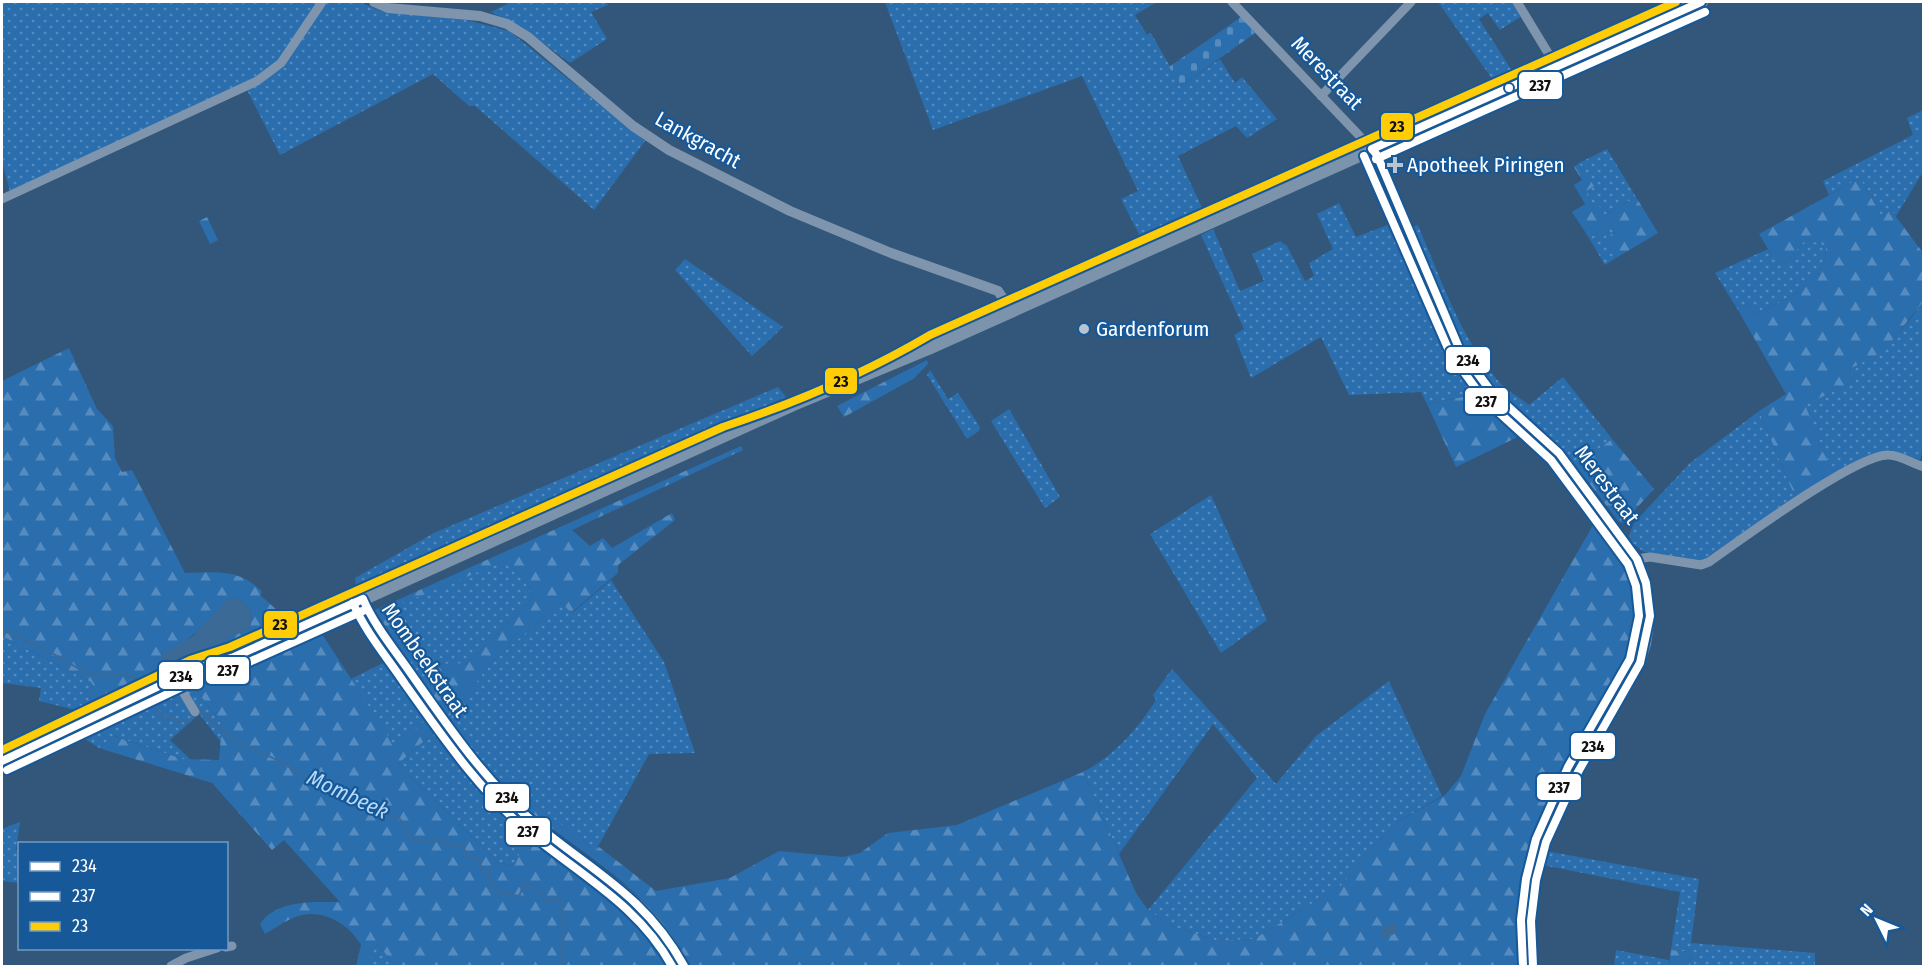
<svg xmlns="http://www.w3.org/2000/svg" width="1925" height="968" viewBox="0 0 1925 968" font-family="'Fira Sans Condensed',sans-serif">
	<defs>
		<pattern id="grass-dots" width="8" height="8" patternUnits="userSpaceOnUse" patternTransform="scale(1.5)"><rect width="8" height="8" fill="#2a6eae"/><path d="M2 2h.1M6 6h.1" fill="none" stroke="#558bbe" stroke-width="1.8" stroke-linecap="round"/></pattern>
		<pattern id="forest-firs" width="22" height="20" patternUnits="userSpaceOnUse" patternTransform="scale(1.5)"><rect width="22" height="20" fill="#2a6eae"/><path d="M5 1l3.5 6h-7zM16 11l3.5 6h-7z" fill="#558bbe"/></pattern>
		<pattern id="cemetery-stones" width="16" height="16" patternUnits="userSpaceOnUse" patternTransform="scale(1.5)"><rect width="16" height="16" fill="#2a6eae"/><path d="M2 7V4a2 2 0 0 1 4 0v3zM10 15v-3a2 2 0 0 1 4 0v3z" fill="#558bbe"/></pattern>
	</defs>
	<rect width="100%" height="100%" fill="#33577b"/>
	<path fill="url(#grass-dots)" d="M2 2H319L279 60 253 81 10 192 2 162Z
		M325 2H360L381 11 466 20 509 31 645 141 594 210 490 119 475 106H469L433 74 280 155 247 90 267 78Z
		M511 2H606L608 5 591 12 607 39 570 63 520 26 491 12Z
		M885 2H1157L1135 15 1147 35 1151 33 1181 86 1220 59 1235 83 1242 77 1277 119 1247 138 1236 126 1178 156 1204 212 1142 240 1121 199 1138 191 1082 76 933 130Z
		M1438 2H1513L1522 16 1500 30 1488 13 1479 19 1514 74 1495 83Z
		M1923 110V172L1896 216 1891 210 1881 215 1860 178 1829 195 1823 181 1913 135 1907 118Z
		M1607 149 1636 197 1605 215 1594 206 1585 192 1593 186 1579 163Z
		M1339 203 1356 237 1398 221 1450 342 1475 383 1471 395 1427 404 1421 392 1349 395 1321 337 1251 378 1234 335 1244 329 1201 235 1213 229 1240 291 1264 281 1252 254 1280 241 1287 246 1305 281 1314 276 1309 263 1333 249 1317 214Z
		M1418 225C1441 279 1460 338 1500 383 1508 391 1520 398 1529 405L1563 377 1612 439 1576 466 1550 438 1486 378 1457 338 1412 227Z
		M1611 225 1615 232 1605 239 1616 258 1605 265 1589 238Z
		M1806 239 1826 246C1826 286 1785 300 1754 314L1747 303 1738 310 1715 273 1768 249 1776 262 1786 263Z
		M685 259 783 327 752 356 675 270Z
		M1923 302 1924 445 1920 460C1878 444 1870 455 1834 475L1804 405 1855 381 1849 369C1884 352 1901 333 1923 302Z
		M930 370 948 399 958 393 980 427 979 431 967 439 927 375Z
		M778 387 786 397 356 585 355 578 434 533Z
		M1009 409 1060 497 1045 508 991 421Z
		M1759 411 1795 497 1702 561 1644 552 1632 543 1629 535 1634 523 1690 463Z
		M1211 495 1267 620 1221 653 1150 534Z
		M510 558 534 597 472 659 464 665 451 662 438 669 424 683 404 655 409 649 385 610Z
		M611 580 664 662 695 753 649 754 595 852 511 785 505 789 481 763 449 717 492 662 561 602 572 613Z
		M2 636 91 682 94 687 86 691 94 705 80 711 39 701 41 688 2 683Z
		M395 657 434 712 396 749 351 679Z
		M1172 669 1276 784 1316 736 1389 681 1442 796 1401 820 1367 852 1342 885 1254 939 1218 941 1171 926 1148 910 1257 778 1213 724 1119 854 1083 772C1115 755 1136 731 1156 700L1153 695Z
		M194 687 222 724 221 742 193 706 186 691Z
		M178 694 195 718 170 740 191 760 183 759 114 736 99 748 80 736Z
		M443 724 477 771 504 800 498 809 523 845 515 865 499 863 398 764Z
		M20 822 16 850H19V883L2 881V829Z
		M1546 851 1699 879 1691 943 1815 953V966H1690L1691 952 1671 950 1680 892 1542 865Z
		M377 944 396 966H365Z
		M1616 950 1669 960V966H1614Z"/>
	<path fill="url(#forest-firs)" fill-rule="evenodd" d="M1579 163 1594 186 1585 192 1594 206 1598 204 1605 215 1636 197 1658 233 1616 258 1604 239 1615 232 1611 225 1589 238 1572 212 1585 204 1574 185 1582 180 1574 167Z
		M1860 178 1881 215 1891 210 1923 253V302L1891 342 1874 357 1849 369 1855 381 1805 405 1834 475 1795 497 1759 411 1786 394 1738 310 1747 303 1754 314C1785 300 1826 286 1826 246L1806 239 1786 263 1776 262 1759 234Z
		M207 217 218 240 210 244 199 221Z
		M69 348 97 409 113 426 115 458 122 472 132 470 185 573C213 572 241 568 262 592L260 595 287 619 94 705 86 691 94 687 91 682 2 636V381ZM237 598 250 608 251 624 248 629 167 665 161 655 181 644 202 628 227 600Z
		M927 360 928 364 913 379 844 417 837 406Z
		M1477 394 1509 412 1530 431 1456 467 1427 404Z
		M1612 439 1654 489 1623 523 1619 522 1576 466Z
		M741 446 743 450 572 530 590 546 603 538 612 548 672 513 675 520 618 565V573L571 613 561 602 492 662 449 717 424 683 438 669 452 661 464 665 472 659 534 597 510 559 386 610 409 649 404 655 375 610Z
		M1600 513C1637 568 1660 595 1633 662L1547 817 1534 860 1525 904 1526 966H687C655 884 565 848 505 789L511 785 595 851 599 847 656 891 730 878 779 851 843 857 860 853 888 833 957 825 1083 772 1136 893 1148 910 1171 926 1218 941 1254 939 1342 885 1367 852 1401 820 1445 795 1461 776 1485 714Z
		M322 634 396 748 434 712 443 724 398 764 499 863 515 865 523 845 497 809 504 800C564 847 647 897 680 966H396L377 944 365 966H356L361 945C348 922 319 906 293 918 283 922 274 929 265 934L260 924C276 899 315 902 340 902L284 840 272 850 212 783 99 748 113 736 183 759 219 760 222 724 194 687Z
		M1671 950 1691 952 1690 966H1669Z"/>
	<path fill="url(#cemetery-stones)" d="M1241 17 1255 33 1181 86 1169 67Z"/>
	<path fill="#3c6a97" d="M237 598 250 608 251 624 248 629 171 665 162 663 161 655 193 636 227 600Z
		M1395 924 1398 927 1396 933 1384 939 1381 931 1385 926Z"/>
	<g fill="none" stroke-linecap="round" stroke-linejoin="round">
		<path stroke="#3c6a97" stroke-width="2" d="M2 630 40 646 91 676 126 674 133 676 142 684
			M155 707 164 717 186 722 194 717
			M199 712 201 711C213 721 224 733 237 741 246 747 257 750 267 755 292 769 320 780 343 797L350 794 369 806 400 819 410 838 429 842 439 840 447 845 463 846 467 856 481 860 480 869 491 871 488 878 499 893 519 896 525 883H528L541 894 546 902 558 898C567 912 564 951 559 966"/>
		<path stroke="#7e95ad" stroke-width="9" d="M1232 2 1372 149
			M1517 2 1556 66
			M1321 96 1411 2
			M2 199 257 81 281 63 322 2
			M1637 559 1650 557 1701 565 1709 562C1739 541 1858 453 1889 455 1900 455 1913 464 1924 467
			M363 599C373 625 394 649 410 672 449 727 485 783 538 826 593 870 653 899 684 966
			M175 679 195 712
			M226 947 232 946
			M171 966 186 958 217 948"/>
		<path stroke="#7e95ad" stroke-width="10" d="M374 2 388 8 480 16 507 24 528 37 633 126 669 150 790 211 891 253 998 291 1011 310
			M1372 149 1377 155 1459 348 1490 390 1559 453 1637 559 1646 583 1650 616 1646 644 1640 663C1584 768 1519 839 1533 966"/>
		<path stroke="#7b93ab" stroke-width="14" d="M76 727C131 710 183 685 234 657L793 404 928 348 1701 2
			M2 761 81 724"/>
		<defs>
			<path id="bus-1" d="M1372 149 1377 155 1459 348 1490 390 1559 453 1637 559 1646 583 1650 616 1640 663 1578 772 1546 842 1536 880 1531 921 1533 966
				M1372 149 1701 2
				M363 599C375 627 395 650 412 675 450 729 487 784 538 826 595 873 646 897 684 966
				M2 761 195 669 234 657 363 599"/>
			<path id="bus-2" d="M1364 156 1450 353 1482 397 1551 460 1628 564 1636 586 1639 616 1630 659 1568 767 1536 839 1526 879 1521 920 1523 966
				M1376 159 1705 12
				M353 603C366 633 387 657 405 684 443 737 480 792 531 834 582 876 639 906 672 966
				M7 770 199 679 238 667 367 609"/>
			<path id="bus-3" d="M2 750 190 660 230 647 723 427C795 403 864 374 930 335L1676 2"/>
		</defs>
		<use href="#bus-1" stroke="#165898" stroke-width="12"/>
		<use href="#bus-2" stroke="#165898" stroke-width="12"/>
		<use href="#bus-3" stroke="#165898" stroke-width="12"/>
		<use href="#bus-1" stroke="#fff" stroke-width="8"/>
		<use href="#bus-2" stroke="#fff" stroke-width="8"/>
		<use href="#bus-3" stroke="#ffcd06" stroke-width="8"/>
	</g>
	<circle fill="#fff" stroke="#165898" stroke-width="2" cx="1509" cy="88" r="5"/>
	<g fill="#b8c4d1" stroke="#165898" stroke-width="2">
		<path d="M1392 156h6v6h6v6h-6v6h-6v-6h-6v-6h6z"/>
		<circle cx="1084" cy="329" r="6"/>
	</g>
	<g text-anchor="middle" stroke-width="4.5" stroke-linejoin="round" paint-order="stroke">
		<g font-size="21" fill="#fff" stroke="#165898">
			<text transform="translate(1327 73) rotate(46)" y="7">Merestraat</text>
			<text transform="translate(698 140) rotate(29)" y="7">Lankgracht</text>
			<text transform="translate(1607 485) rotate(53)" y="7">Merestraat</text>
			<text transform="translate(425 660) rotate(55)" y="7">Mombeekstraat</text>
		</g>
		<g font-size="21" fill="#fff" stroke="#165898" text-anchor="start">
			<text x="1407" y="172">Apotheek Piringen</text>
			<text x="1096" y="336">Gardenforum</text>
		</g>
		<g font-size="22" font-style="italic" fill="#b5d9f9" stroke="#165898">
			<text transform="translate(348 794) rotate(25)" y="8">Mombeek</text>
		</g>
	</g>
	<g stroke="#165898" stroke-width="2">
		<rect x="1518" y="71" width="45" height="29" rx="6" fill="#fff"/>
		<rect x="1380" y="112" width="34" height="29" rx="6" fill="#ffcd06"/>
		<rect x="1445" y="346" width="46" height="28" rx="6" fill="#fff"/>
		<rect x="824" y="367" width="34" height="28" rx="6" fill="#ffcd06"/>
		<rect x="1464" y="387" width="45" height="28" rx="6" fill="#fff"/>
		<rect x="263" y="610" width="35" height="29" rx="6" fill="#ffcd06"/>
		<rect x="205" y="656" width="45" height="29" rx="6" fill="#fff"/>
		<rect x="158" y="661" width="46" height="29" rx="6" fill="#fff"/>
		<rect x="1570" y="732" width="46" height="28" rx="6" fill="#fff"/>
		<rect x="1536" y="773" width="46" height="28" rx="6" fill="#fff"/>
		<rect x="484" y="783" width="46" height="29" rx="6" fill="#fff"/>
		<rect x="505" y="817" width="46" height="29" rx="6" fill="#fff"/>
	</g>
	<g font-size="16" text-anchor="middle" font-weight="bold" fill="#111">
		<text x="1540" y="91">237</text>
		<text x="1397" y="132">23</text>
		<text x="1468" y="366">234</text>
		<text x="841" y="387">23</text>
		<text x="1486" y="407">237</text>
		<text x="280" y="630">23</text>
		<text x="228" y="676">237</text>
		<text x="181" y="682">234</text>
		<text x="1593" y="752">234</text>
		<text x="1559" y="793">237</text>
		<text x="507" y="803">234</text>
		<text x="528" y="837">237</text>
	</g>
	<rect width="1925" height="968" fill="none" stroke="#ffffff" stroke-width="6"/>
	<rect x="18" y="842" width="210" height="108" fill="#165898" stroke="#739bc1" stroke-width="1.5"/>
	<rect x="30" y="862" width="30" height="9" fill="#ffffff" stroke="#739bc1" stroke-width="1.5"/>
	<text x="72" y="872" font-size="18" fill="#ffffff">234</text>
	<rect x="30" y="892" width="30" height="9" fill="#ffffff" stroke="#739bc1" stroke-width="1.5"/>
	<text x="72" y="902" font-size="18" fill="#ffffff">237</text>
	<rect x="30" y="922" width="30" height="9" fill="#ffcd06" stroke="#739bc1" stroke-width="1.5"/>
	<text x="72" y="932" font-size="18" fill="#ffffff">23</text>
	<g transform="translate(1877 920) rotate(313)" stroke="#165898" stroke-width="4.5" paint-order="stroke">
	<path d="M0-4.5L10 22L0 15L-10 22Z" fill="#ffffff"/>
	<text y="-9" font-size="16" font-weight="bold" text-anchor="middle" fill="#ffffff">N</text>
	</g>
</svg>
